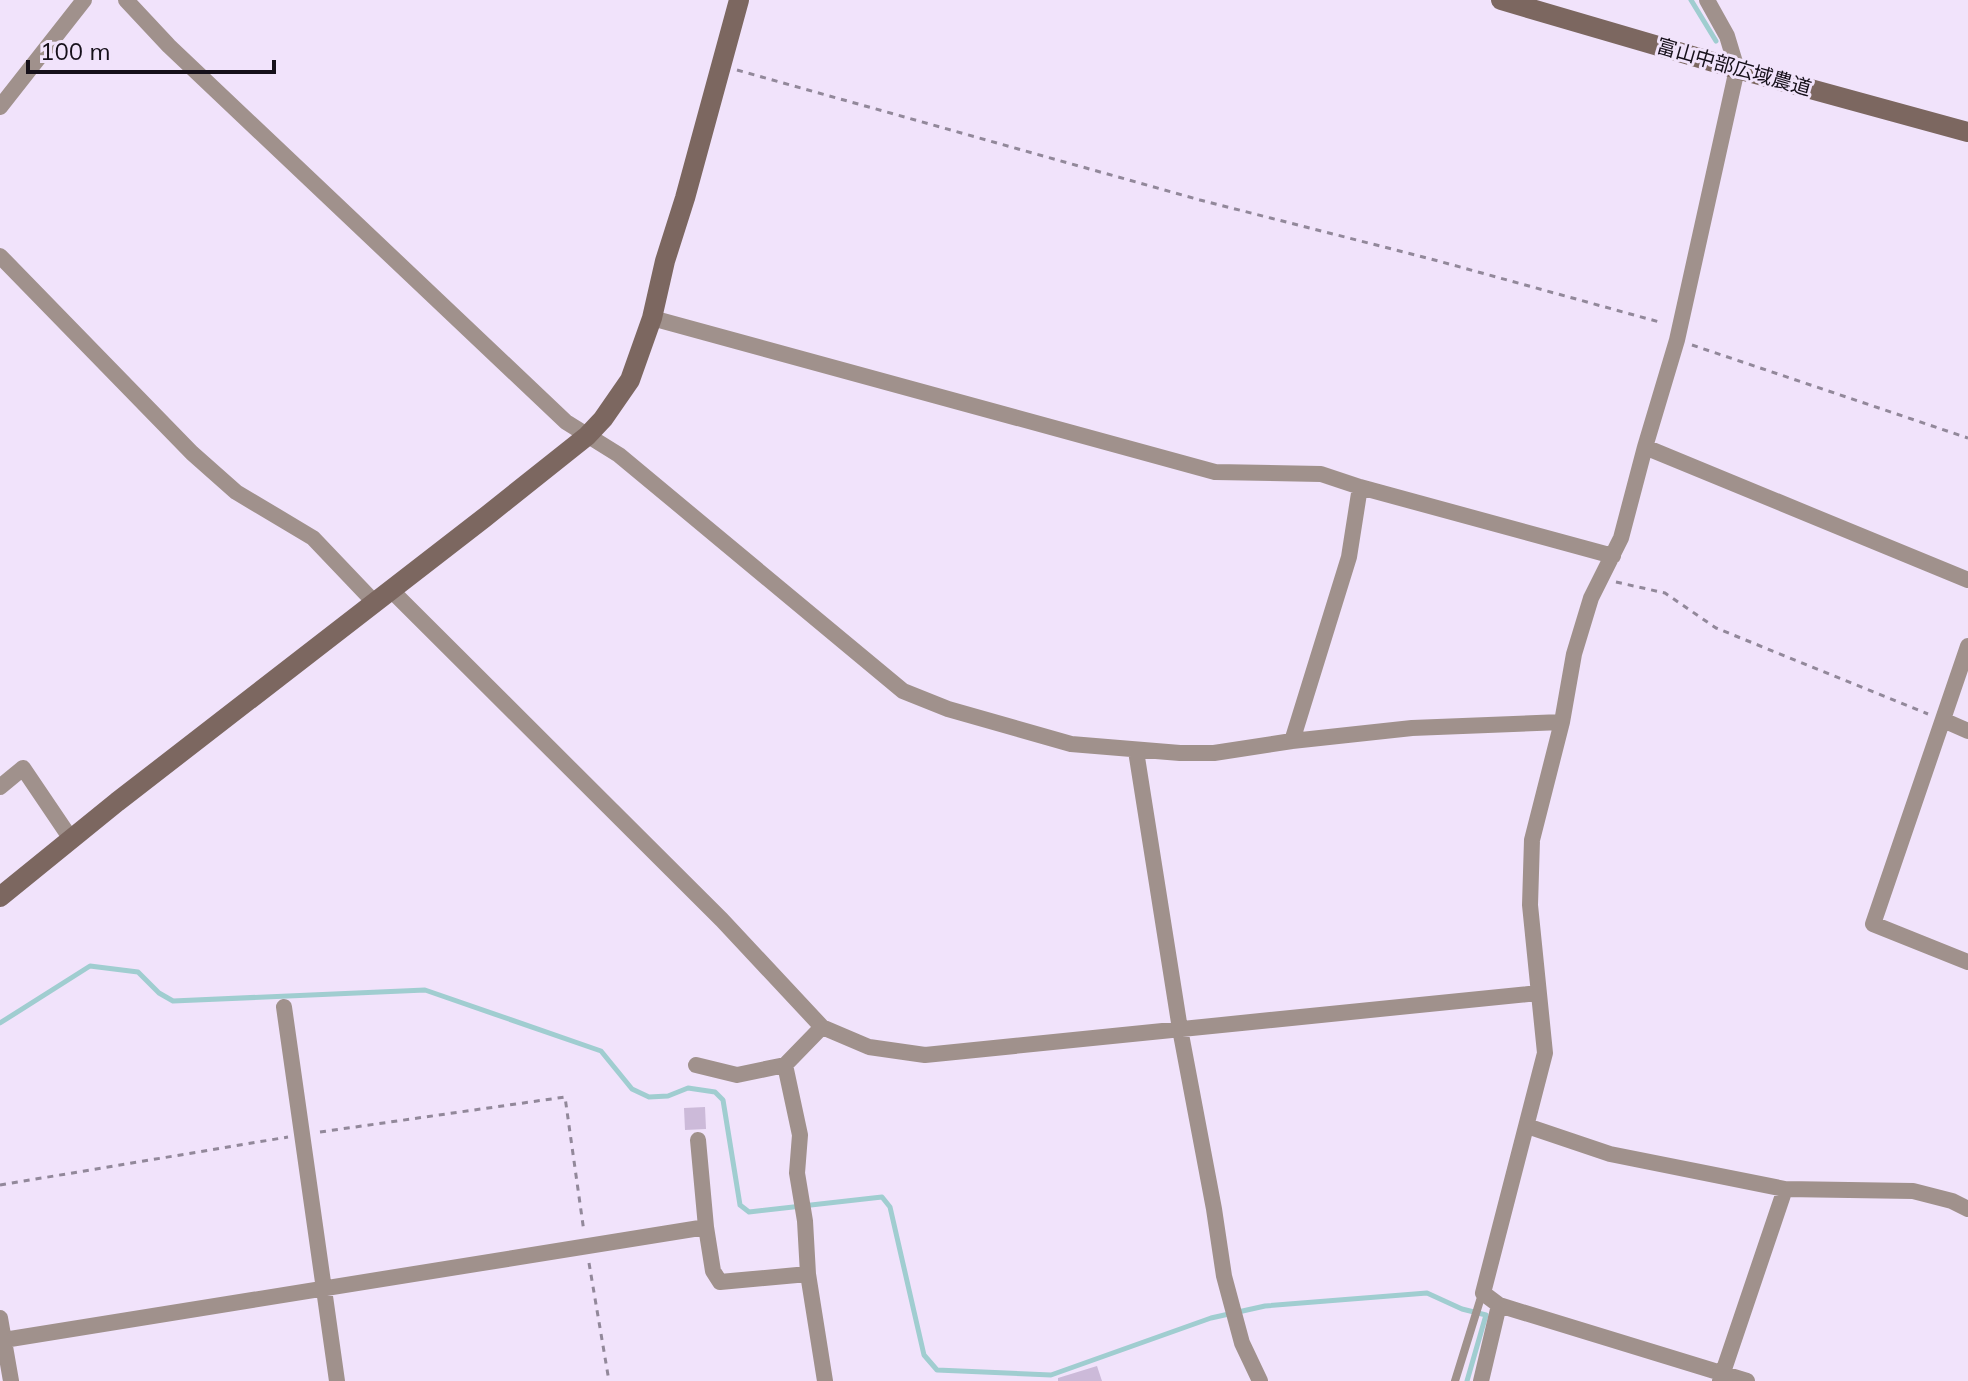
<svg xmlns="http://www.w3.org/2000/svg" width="1968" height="1381" viewBox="0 0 1968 1381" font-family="Mulish,'Noto Sans JP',sans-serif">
	<rect width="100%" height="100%" fill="#f1e3fb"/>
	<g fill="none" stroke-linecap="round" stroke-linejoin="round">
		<path stroke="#a0cdd0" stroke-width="5" d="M1691 0 1716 41
			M0 1023 90 966 138 972 159 993 173 1001 425 990 601 1051 632 1089 649 1097 668 1096 688 1088 715 1092 723 1100 740 1205 749 1212 882 1197 890 1207 924 1355 937 1370 1051 1375 1211 1318 1265 1306 1427 1293 1462 1309 1486 1315 1467 1381"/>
	</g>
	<path fill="#ccbad9" d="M705 1107 706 1129 685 1130 684 1108Z
		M1097 1366 1102 1381H1058V1378Z"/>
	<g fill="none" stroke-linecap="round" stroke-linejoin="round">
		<path stroke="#92889a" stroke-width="3" stroke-dasharray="6 6" stroke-linecap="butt" d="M737 70 1200 200 1431 259 1663 323
			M1692 345 1968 438
			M1616 582 1665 593 1716 628 1928 714
			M320 1132 565 1097 584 1232
			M0 1185 288 1137
			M589 1263 609 1381"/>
		<path stroke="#a0918c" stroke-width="8" d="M1455 1381 1482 1294"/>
		<path stroke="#a0918c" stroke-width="16" d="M126 0 169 46 566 422 619 455 903 691 948 709 1071 744 1180 753H1214L1292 741 1412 728 1562 722
			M0 107 84 0
			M0 256 192 453 236 492 313 538 374 602
			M652 318 1215 472 1321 474 1360 487 1349 557 1292 741
			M1645 447 1968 580
			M1360 487 1613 556
			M391 590 722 920 822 1027 869 1047 925 1055 1538 993
			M1968 646 1873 924 1968 962
			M1943 720 1968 731
			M1136 751 1180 1029 1214 1209 1224 1276 1242 1343 1260 1381
			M0 787 23 768 71 839
			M284 1007 337 1381
			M696 1065 737 1075 785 1065 822 1027
			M785 1065 800 1135 797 1173 805 1221 808 1274
			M1527 1126 1610 1154 1785 1189 1913 1191 1952 1201 1968 1209
			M698 1140 706 1227
			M1499 1305 1747 1381
			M0 1318 11 1381
			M4 1340 706 1227 713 1271 720 1282 808 1274 825 1381
			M1481 1381 1499 1305 1483 1293 1545 1053 1530 905 1532 840 1562 722 1574 654 1591 598 1621 538 1645 447 1677 340 1737 69 1727 36 1707 0
			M1720 1381 1785 1189"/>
		<path stroke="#7c6760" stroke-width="20" d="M1501 0 1737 69 1968 132
			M0 897 117 802 484 518 587 436 603 419 630 380 652 318 665 261 685 198 739 0"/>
	</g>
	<g text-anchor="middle" stroke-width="6" stroke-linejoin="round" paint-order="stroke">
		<g font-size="20" fill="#16101a" stroke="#f1e3fb">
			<text transform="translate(1734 67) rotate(16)" y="7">富山中部広域農道</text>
		</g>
	</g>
	<path d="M28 60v12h246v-12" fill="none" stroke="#16101a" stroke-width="4"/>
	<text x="40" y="60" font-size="24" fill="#16101a" stroke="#f1e3fb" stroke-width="6" paint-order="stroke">100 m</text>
</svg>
